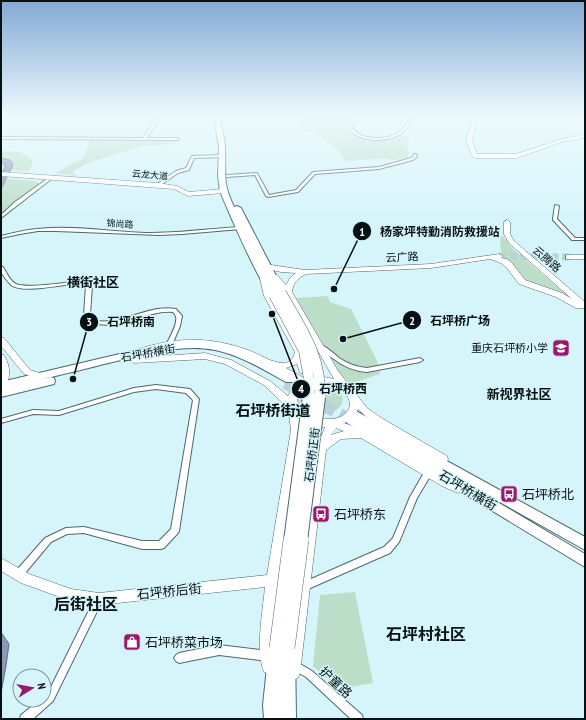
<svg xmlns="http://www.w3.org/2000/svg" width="586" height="720" viewBox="0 0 586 720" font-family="'PT Sans Narrow','Noto Sans SC',sans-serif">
	<rect width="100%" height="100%" fill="#d6f5fb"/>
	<path fill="#bcdec8" d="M306 117H342C346 121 346 129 351 133 364 143 392 144 405 134L410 139 406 143 409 153 407 156 409 157 393 160 386 158 346 161 338 150 313 131 307 132 299 123Z
		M90 140 182 141 163 145H145L88 163 72 172 77 176 55 173 83 158Z
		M1 151 19 152 29 157 32 161V165L29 171 11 170 13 165 1 158Z
		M7 179 36 181 40 184 1 215V189Z
		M502 235 513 249 574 301C562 296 533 287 524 281 511 271 495 252 502 235Z
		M328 296 330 302 351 309 379 365 380 374 350 384 339 372 296 298Z
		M319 383C330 384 346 389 342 404 332 421 297 416 297 396L306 386Z
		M355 592 373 683 339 689 313 666 320 595Z"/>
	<path fill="#8b99b8" stroke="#637086" d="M1 158 10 160 13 165 1 189V176L5 166 1 162Z
		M1 632 9 644 6 666 1 693Z"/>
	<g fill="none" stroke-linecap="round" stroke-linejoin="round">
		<path stroke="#b7d3d8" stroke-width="7" stroke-dasharray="7 3.5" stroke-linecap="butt" d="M499 256 569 257"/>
		<path stroke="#b7d3d8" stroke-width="10" stroke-dasharray="10 5" stroke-linecap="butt" d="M285 384 310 398"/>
		<path stroke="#b7d3d8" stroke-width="12" stroke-dasharray="12 6" stroke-linecap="butt" d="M308 397 351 420"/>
		<defs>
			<path id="street" d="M157 117H160L147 138H177L179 139 178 140 1 139V137L143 138Z
				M345 117H347C350 121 351 127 355 131 363 140 390 140 399 132 404 128 407 122 411 117H414C410 123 406 130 401 134 389 142 363 142 353 133 349 129 347 122 345 117Z
				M414 154H416L417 157 413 160 379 169 315 174 298 192 268 197 266 196 255 175 227 177 225 176 227 175 257 173 269 195 296 190 313 172 379 167 411 158 413 157Z
				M222 155 224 156 223 157 194 158 189 170 178 173 159 186 156 185 176 171 186 168 192 156Z
				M47 179 50 180 1 218V215L15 202Z
				M555 205 559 206 557 219 575 238H585V240H572L553 220V219Z
				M239 227H241V229L182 234 159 235 56 231H38L20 234 1 238V236C13 233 25 230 37 229 74 225 111 232 147 233 178 233 208 229 239 227Z
				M1 267H3C6 272 10 281 16 284 27 289 71 282 84 280L90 282 92 286 90 314 91 317C93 318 96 320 99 321 105 322 112 321 118 319 137 316 157 305 176 309L182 316 180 326 172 345 169 347 167 346 166 345C169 339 178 324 176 317 176 316 174 313 173 312 146 309 109 337 85 318L84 314 86 286V284C68 282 25 295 11 285 9 283 7 280 5 278 2 274 1 272 1 267Z
				M317 343C326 346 332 352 339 358 348 364 357 367 367 368L420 358 423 360 420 362 367 372C355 371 344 367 334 359 327 355 322 349 315 346L314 345Z
				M156 385 190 389 199 399 179 531 178 533 164 548 161 549H142L84 533 67 534 51 542 21 578 18 579 15 578 14 575 15 572 45 538 66 528 84 527 142 541H159L171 529 193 400 186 393 156 389 134 392 59 415 33 414 1 423V419L33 410 59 411 134 388Z
				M428 470 431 471 432 473 417 498 399 542 390 553 308 589 305 590 302 589 301 586 302 583 384 547 393 538 410 497 425 471Z
				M99 595 102 596 103 599 53 701 33 719H20L21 715 40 700H44V697L47 695 96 596Z
				M219 645 268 651 271 653 273 656 271 659 268 661 219 655 179 663 176 661 174 658 176 655 179 653Z
				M295 661 312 671 362 715 363 719H351L306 677 292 669 290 666 292 663Z"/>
			<path id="secondary" d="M474 117H478L472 140 477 154H516L559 140 585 134V138L562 142 517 158H475L472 156 466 140Z
				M1 172 158 183 177 186 189 192 223 189 226 191 223 193 188 196 174 189 1 176Z
				M507 220 510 222V234L514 241 585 302V308H576L556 297 519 284 506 267 501 263 490 259 431 268 306 274C298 278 293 283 292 292L338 371 367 408 383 419 447 456 448 459 447 462 443 463 439 462 375 425 358 409 352 419 344 423 368 432 450 480 462 485 464 488 462 491 458 493 442 486 361 438 341 439 326 450 300 673 298 678 293 680 288 678 286 673 316 450 325 427 306 425 305 422 306 419C317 416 329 422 340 417 372 401 318 362 297 397L301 430 278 580 274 642 276 667 274 672 269 674 264 672C255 651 263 610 265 587L99 605 71 601 21 583 1 571V558L29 574 71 589 99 593 267 575 291 430 288 408 264 385 225 364 205 359 134 363 130 360 131 358 205 353 231 360 270 381 288 396 293 388 298 383C265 364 232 345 193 345 178 344 163 348 148 352L144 349 145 347C182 337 211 337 248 350 259 354 270 362 282 363 290 363 293 359 295 352L264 296 260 279 264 277 268 279 272 296 303 352 308 371 306 373H300L297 364 286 368 306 379 324 377 334 379 285 293 270 277 274 275H277L286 285 290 278 296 273 281 272 264 268V264L305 270 431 264 499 254 503 256 501 258 507 259 512 263 525 280 562 293 572 299 509 243 504 234V222ZM336 428 344 431 331 435Z
				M566 255H585V259H566Z
				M1 337 4 338 30 370 43 374 45 376 43 378 40 379 24 374 1 346Z
				M1 354 4 355C9 363 14 382 1 386Z"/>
			<path id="primary" d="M214 117H219C221 127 225 138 225 148 226 175 222 182 234 207L237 206 241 208 285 293 284 295H278L274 298C264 295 226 206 220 191L218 176 219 147Z
				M189 342C228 342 260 359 294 378L295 380 294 382H286C264 370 240 355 215 350 178 343 140 356 104 364 74 372 45 378 15 386L50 377 54 378 55 381 54 384 1 397V382L145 348Z
				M356 411 585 537V550L457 478 585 554V567L347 423 345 420 347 417 351 416 352 412Z
				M277 640 282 642 287 640 292 643 295 648 296 719H264L263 705 269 648 272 643Z"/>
		</defs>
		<use href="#street" stroke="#4d686e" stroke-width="2"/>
		<use href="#secondary" stroke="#4d686e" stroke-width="1"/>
		<use href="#primary" stroke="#4d686e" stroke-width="2"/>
		<use href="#street" fill="#fff" fill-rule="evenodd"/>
		<use href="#secondary" fill="#fff" fill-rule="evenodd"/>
		<use href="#primary" fill="#fff" fill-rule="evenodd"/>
		<defs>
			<path id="primary-bridge-far2" d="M281 293C299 325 324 359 319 398
				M274 295 304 351 310 385 308 398"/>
			<path id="primary-bridge-far1" d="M290 541 309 397
				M301 541 319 397"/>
			<path id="primary-bridge" d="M277 648 291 540
				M287 648 301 540"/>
		</defs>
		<use href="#primary-bridge-far2" stroke="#4d686e" stroke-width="11" stroke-linecap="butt"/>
		<use href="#primary-bridge-far1" stroke="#4d686e" stroke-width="14" stroke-linecap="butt"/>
		<use href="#primary-bridge" stroke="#4d686e" stroke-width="16" stroke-linecap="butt"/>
		<use href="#primary-bridge-far2" stroke="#fff" stroke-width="10"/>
		<use href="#primary-bridge-far1" stroke="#fff" stroke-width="12"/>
		<use href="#primary-bridge" stroke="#fff" stroke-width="15"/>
	</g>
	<linearGradient id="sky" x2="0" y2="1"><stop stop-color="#83a9d5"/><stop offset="0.54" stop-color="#edfafd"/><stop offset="1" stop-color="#edfafd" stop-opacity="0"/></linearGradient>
	<rect width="586" height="217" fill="url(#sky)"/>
	<defs>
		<symbol id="school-square" viewBox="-11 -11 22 22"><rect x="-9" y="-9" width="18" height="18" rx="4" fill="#9a186d" stroke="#d6f5fb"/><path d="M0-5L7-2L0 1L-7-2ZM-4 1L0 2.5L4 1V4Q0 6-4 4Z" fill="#fff"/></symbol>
		<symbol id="bus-square" viewBox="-11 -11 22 22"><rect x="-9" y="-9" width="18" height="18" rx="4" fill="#9a186d" stroke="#d6f5fb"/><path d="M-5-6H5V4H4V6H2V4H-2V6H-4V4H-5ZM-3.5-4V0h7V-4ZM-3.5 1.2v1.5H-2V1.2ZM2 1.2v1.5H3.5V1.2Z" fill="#fff"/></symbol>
		<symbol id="shop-square" viewBox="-11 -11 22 22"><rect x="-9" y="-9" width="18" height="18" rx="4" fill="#9a186d" stroke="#d6f5fb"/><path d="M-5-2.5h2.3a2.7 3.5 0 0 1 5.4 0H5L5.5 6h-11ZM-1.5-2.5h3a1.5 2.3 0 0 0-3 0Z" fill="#fff"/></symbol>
	</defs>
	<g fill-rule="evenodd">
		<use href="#school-square" x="551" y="338" width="20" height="20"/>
		<use href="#bus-square" x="499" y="484" width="20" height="20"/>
		<use href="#bus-square" x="311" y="504" width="20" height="20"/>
		<use href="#shop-square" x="122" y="632" width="20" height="20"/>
	</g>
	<g text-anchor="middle" stroke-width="3" stroke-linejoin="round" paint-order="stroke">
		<g font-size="9" fill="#061113" stroke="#d6f5fb">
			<text transform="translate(150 175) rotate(5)" y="3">云龙大道</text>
			<text transform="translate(120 224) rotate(4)" y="3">锦尚路</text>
		</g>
		<g font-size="11" fill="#061113" stroke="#d6f5fb">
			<text transform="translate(402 257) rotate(-3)" y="4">云广路</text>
			<text transform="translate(547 259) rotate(41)" y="4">云腾路</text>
			<text transform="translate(148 353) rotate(-10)" y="4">石坪桥横街</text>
			<text transform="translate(312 455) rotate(-83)" y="4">石坪桥正街</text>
		</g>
		<g font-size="11" fill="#061113" stroke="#d6f5fb" text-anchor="end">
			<text x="548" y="352">重庆石坪桥小学</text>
		</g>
		<g font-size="13" font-weight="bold" fill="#061113" stroke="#d6f5fb">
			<text x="93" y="287">横街社区</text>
			<text x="519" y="399">新视界社区</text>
		</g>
		<g font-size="13" fill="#061113" stroke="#d6f5fb">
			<text transform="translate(468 490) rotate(31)" y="5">石坪桥横街</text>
			<text transform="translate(169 591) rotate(-6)" y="5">石坪桥后街</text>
			<text transform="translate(336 682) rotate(43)" y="5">护童路</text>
		</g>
		<g font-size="13" fill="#061113" stroke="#d6f5fb" text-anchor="start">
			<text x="522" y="499">石坪桥北</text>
			<text x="334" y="519">石坪桥东</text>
			<text x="145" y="647">石坪桥菜市场</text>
		</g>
		<g font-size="15" font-weight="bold" fill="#061113" stroke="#d6f5fb">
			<text x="273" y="416">石坪桥街道</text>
		</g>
		<g font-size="16" font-weight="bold" fill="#061113" stroke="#d6f5fb">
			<text x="86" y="610">后街社区</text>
			<text x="426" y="640">石坪村社区</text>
		</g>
	</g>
	<path fill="none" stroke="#061113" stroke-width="1.5" d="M334 289L362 231M343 339L412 320M73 379L89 322M272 314L301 389"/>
	<g fill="#061113" stroke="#d6f5fb" stroke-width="1.5">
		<circle cx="334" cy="289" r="4"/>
		<circle cx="343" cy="339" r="4"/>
		<circle cx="73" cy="379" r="4"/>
		<circle cx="272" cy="314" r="4"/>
		<circle cx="362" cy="231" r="10"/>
		<circle cx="412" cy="320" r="10"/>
		<circle cx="89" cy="322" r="10"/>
		<circle cx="301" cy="389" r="10"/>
	</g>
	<g font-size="12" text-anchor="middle" font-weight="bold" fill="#fff">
		<text x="362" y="236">1</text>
		<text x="412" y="325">2</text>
		<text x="89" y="326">3</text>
		<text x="301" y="393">4</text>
	</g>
	<g font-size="12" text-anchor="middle" font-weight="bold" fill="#061113" stroke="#d6f5fb" stroke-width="3" stroke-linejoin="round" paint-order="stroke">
		<text x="440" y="236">杨家坪特勤消防救援站</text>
		<text x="460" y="325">石坪桥广场</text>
		<text x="131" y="326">石坪桥南</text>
		<text x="343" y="393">石坪桥西</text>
	</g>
	<rect width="586" height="720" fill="none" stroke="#061113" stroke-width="4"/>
	<g transform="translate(32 688) rotate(79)"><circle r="19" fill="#d6f5fb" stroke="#839a9e"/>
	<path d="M0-3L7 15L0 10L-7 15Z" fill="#9a186d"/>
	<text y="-6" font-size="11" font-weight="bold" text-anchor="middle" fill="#061113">N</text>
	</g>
</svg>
